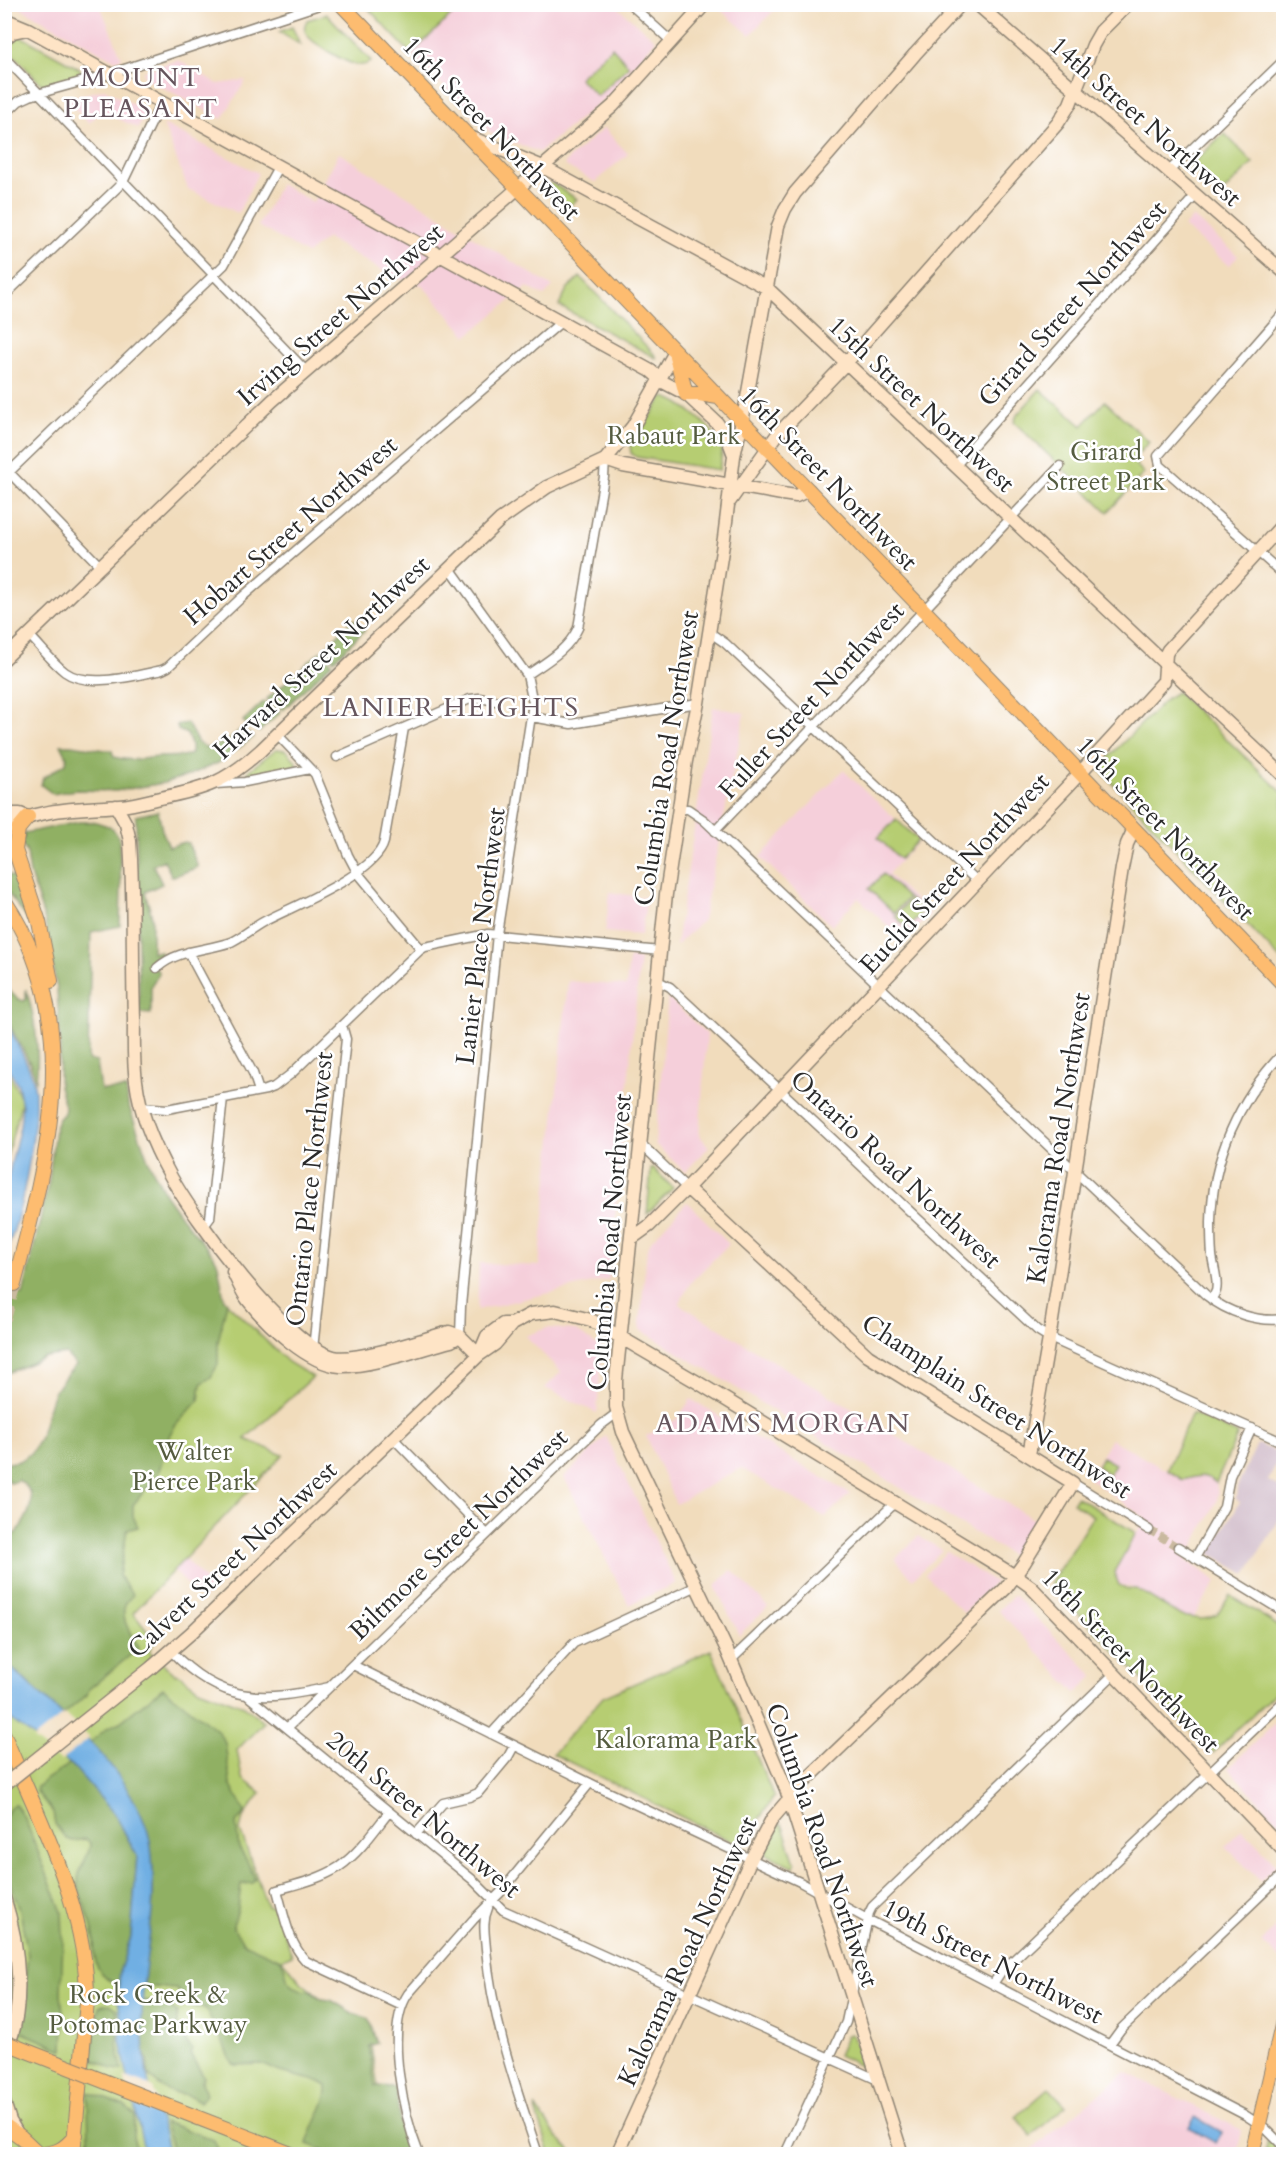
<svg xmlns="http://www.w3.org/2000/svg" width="1288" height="2159" viewBox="0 0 1288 2159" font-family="Cardo,serif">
	<rect width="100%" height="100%" fill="#fff"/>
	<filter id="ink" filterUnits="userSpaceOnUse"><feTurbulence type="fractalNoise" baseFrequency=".0167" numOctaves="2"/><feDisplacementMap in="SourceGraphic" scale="12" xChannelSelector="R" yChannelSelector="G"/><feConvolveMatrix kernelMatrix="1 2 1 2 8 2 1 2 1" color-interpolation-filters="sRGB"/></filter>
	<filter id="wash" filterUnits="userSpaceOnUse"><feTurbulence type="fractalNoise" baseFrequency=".008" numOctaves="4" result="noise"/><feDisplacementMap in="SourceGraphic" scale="24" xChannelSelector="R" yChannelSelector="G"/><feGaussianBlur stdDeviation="1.35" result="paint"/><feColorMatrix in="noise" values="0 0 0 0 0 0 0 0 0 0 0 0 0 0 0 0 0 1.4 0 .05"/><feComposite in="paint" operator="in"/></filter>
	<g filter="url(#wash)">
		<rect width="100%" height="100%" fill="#f1dcbc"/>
		<path fill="#f5cfda" d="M720 4H779V5L750 35 717 7Z
			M15 5H100L122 58 114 60Z
			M462 5H615L656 40 609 95 539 152 493 135 411 54Z
			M178 60 218 84 246 80 222 119 145 78 143 71Z
			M104 89 146 111 138 128 101 111 89 123 66 99Z
			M163 124 258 173 238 213 188 189Z
			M604 128 628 154 595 182 564 165 569 158Z
			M339 153 553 287 544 296 527 287 467 336 422 285 391 276 327 238 307 254 258 226 280 184 313 202Z
			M1193 217 1238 256 1229 266 1184 227Z
			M713 707 745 713 703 920 676 946Z
			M843 770 919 841 888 874 930 914 904 941 858 898 832 926 760 857Z
			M610 892 647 898 641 935 605 932Z
			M629 958 640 959 609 1279 477 1310 479 1263 539 1266 568 981 626 986Z
			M668 998 707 1034 699 1135 709 1147 685 1172 655 1144Z
			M687 1202 729 1244 691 1282 679 1304 1038 1522 1016 1558 641 1330 640 1324 647 1249 651 1241Z
			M547 1328 575 1330 602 1348 597 1413 545 1388 561 1372 525 1336Z
			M691 1399 850 1494 825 1517 741 1468 676 1504 646 1436 677 1419Z
			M606 1436 676 1583 629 1605 564 1477Z
			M1111 1439 1183 1480 1199 1475 1207 1476 1216 1483 1218 1494 1217 1501 1186 1560 1217 1581 1193 1618 1181 1616 1137 1589 1119 1584 1115 1578 1114 1572 1145 1518 1088 1478Z
			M918 1536 942 1550 913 1579 895 1559Z
			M946 1552 995 1582 964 1613 925 1574Z
			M184 1558 213 1588 202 1599 173 1570Z
			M732 1570 768 1607 739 1635 715 1586Z
			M1014 1595 1094 1676 1076 1693 998 1610Z
			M1283 1715V1827L1228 1768Z
			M1242 1829 1277 1865 1260 1881 1225 1846Z
			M1283 1917V1950L1281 1960 1262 1942Z
			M1126 2072 1242 2130 1237 2154H1026Z"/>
		<path fill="#d1bdcb" d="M1257 1444 1281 1453 1268 1481 1283 1488V1507L1279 1520 1246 1574 1209 1553 1240 1502 1236 1499 1237 1487Z"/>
		<path fill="#b6cd72" stroke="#707c4e" stroke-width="1.5" d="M365 5H462L411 54Z
			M327 14 370 60 371 62C366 65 363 66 357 65 347 63 310 43 306 33 303 28 305 24 307 20Z
			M4 27 80 69 81 75 43 86 5 46Z
			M292 27 301 45 279 32Z
			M612 47 629 66 597 96 579 78Z
			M1224 133 1253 163 1221 194 1190 166Z
			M549 184H553L577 199 564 212 546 191 545 188Z
			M580 277 656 356V358L559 306 567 289Z
			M1040 389 1082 426 1105 401 1149 442 1135 457 1136 465 1144 473 1108 512 1014 422 1017 415Z
			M663 397C680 399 721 433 722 451 722 457 720 464 719 470L636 457 631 453 630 446Z
			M1177 692 1283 793V962L1098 768 1167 698Z
			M276 749 286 750 296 761V766L248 774V771Z
			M896 819 918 840 900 859 878 838Z
			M883 874 908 898 894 913 869 889Z
			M910 899 923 911 910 925 908 923 905 926 895 916Z
			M5 1065 22 1100 6 1160 5 1180Z
			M651 1169H654L673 1188 647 1214Z
			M224 1300 288 1362 313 1377 245 1439 283 1455 133 1613 155 1641 149 1651 175 1674 177 1673 199 1689 244 1706 264 1722 237 1750 242 1778 261 1793 243 1817 240 1830 267 1906 275 1907 292 1955 283 1959V1961L302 1983 317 1995 368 2029 378 2087 405 2154H5L4 1634Z
			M1192 1413 1238 1434 1216 1483C1204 1473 1197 1476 1183 1480L1167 1470Z
			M1102 1457 1115 1464 1109 1474 1097 1466Z
			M1077 1497 1136 1533 1114 1572 1119 1585 1128 1589H1137L1181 1616 1201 1619 1210 1618 1217 1615 1230 1595 1283 1629V1685L1213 1753 1050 1584 1093 1516 1073 1503Z
			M711 1650 774 1797 741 1846 553 1754 603 1697Z
			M782 1824 795 1863 794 1867 768 1855 765 1852 779 1825Z
			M852 2034 863 2063 861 2066 838 2055 847 2035Z
			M1049 2088 1066 2106 1031 2136 1016 2117Z
			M535 2106 558 2138 574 2154H550Z
			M1271 2140 1283 2154H1265L1266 2142Z"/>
		<path fill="#90b064" stroke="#5e6e48" stroke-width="1.5" d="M354 619 365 630 334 660 324 649Z
			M321 651 332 663 283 710 276 703 274 705 267 699Z
			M264 701 272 709 275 707 280 713 259 732 253 726 250 728 243 721Z
			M187 723 198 743 207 748 227 742 241 729 254 737 218 763 187 776 164 783 116 791 75 790 53 794 41 785 43 778 66 763 67 757 61 745H71L112 751 114 757C130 762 141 759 157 757 168 756 180 758 191 754V745L187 734 178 730 177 725Z
			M158 811 162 830 169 847 184 842 188 843 198 867 172 877 164 860 153 865 162 884 145 892 152 917V952L161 951V959L154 966 159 973 151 986V1014L139 1013 136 816Z
			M79 822H96L108 826 113 829 119 838 121 888 120 926 91 932 88 1060 97 1062 101 1090 126 1089 128 1104 148 1160 165 1194 182 1218 213 1255 218 1264 224 1299 227 1302 218 1342V1364L211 1377 201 1384 199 1400 175 1426 170 1434 158 1474 133 1505V1516L138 1527 127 1530 119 1576 133 1595C113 1611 130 1632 139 1648L89 1689 87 1695 62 1715 5 1661V1532L15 1534C28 1518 42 1493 18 1480L11 1483 5 1477 4 1463C9 1463 15 1463 19 1461 43 1452 44 1416 53 1395 58 1384 67 1374 76 1365L66 1354 45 1357 5 1374 4 1289 23 1295 49 1181 55 1128 58 1120 64 1113 65 1107 59 1086 60 1044 57 989 45 921 30 874 27 853 20 840 24 838V833Z
			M4 870 10 876 18 877 34 919 28 920 5 889Z
			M5 979C6 989 15 999 24 1001L26 999V989C36 1020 40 1049 36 1082 31 1059 15 1039 6 1017 1 1008 4 990 5 979Z
			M163 1688 217 1730 225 1742 230 1783 245 1812 236 1823 239 1848 247 1861 255 1879 252 1883 241 1884 238 1909 233 1925 235 1931 245 1944 281 1960 284 1966 287 1979 293 1986 304 1991 308 1990 322 1999 331 2000 354 2014 368 2018 377 2043 369 2046 375 2086 394 2087 396 2089 400 2123 409 2154H334L307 2144C311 2127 329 2101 327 2086L320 2082 280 2072 262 2064 234 2065 229 2058 220 2035 205 2009 192 2006 176 1989 145 1986C141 1956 152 1924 153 1894 156 1833 132 1788 92 1744V1741L107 1728 120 1722Z
			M70 1763 89 1783 116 1816 137 1856 131 1937 120 1970 119 1984C113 1983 107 1980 103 1975 91 1963 96 1946 93 1931 90 1915 79 1899 78 1882 77 1868 90 1858 90 1843L86 1839 73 1841 66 1839 55 1824 53 1812 36 1791 37 1787C47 1776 60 1773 70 1763Z
			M15 1804 25 1819 62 1912 63 1938 61 1994 64 2022 63 2050 19 2031 28 1955 20 1910 5 1870 4 1818 10 1808Z
			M142 2001C158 2001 166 2001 177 2013V2027L192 2050 190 2054 204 2077 202 2082 206 2094 200 2102C192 2094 183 2095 172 2092 162 2089 156 2082 148 2075L147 2060 141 2047 135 2007Z
			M110 2004 117 2009V2044L122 2070 112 2069 93 2059 92 2051 99 2007 103 2005Z
			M88 2092 124 2106 135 2115 133 2137 138 2154H89Z
			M164 2122 214 2140 220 2154H174Z"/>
		<path fill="#70afe3" stroke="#4e6d87" stroke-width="1.5" d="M5 1021C12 1033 33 1072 34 1084 40 1123 21 1218 5 1255V1190L20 1126 22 1106 18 1085 5 1062Z
			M4 1661C56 1711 120 1757 146 1826 153 1845 153 1869 153 1889 153 1933 141 1976 142 2021 143 2042 144 2063 149 2084 154 2108 166 2130 168 2154H145L120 2041 121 2020 118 1999 120 1970 131 1937 137 1856 116 1816 73 1766 5 1715Z
			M1195 2117 1222 2132 1216 2143 1189 2128Z"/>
		<path fill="#f1dcbc" d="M64 1714 90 1738 61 1761 33 1739Z
			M124 2076 153 2087 162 2116 131 2104Z"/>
	</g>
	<g filter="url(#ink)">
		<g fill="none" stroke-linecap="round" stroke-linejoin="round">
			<path stroke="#c9b99f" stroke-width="8" stroke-dasharray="8 4" stroke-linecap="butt" d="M1149 1530 1178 1547"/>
			<path stroke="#c9b99f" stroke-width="14" stroke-dasharray="14 7" stroke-linecap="butt" d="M4 1319 14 1284"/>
			<defs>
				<path id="street" d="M630 4 672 42
					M4 57 306 371
					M4 115 19 101 30 96 109 74 322 4
					M1169 171 1284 60
					M4 296 117 188 124 180 161 103
					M1284 312 1158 456 1160 465 1284 575
					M955 466 1196 195
					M4 467 100 566
					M4 477 224 265 278 167
					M450 568 527 675 533 703 497 934 461 1306 460 1336
					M709 632 725 643 977 881
					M29 635C41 647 52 662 65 672 88 689 137 675 162 670L168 667 241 598 561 322
					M527 675C546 662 568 650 578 628L604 477 605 460
					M532 717 571 724 698 703
					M277 734 315 774 348 855 357 872 421 949
					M337 757 470 699 479 698 496 701
					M216 784 245 782 310 769
					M679 809H688L704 820 1207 1296C1227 1312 1258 1323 1284 1319
					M715 831 1060 466
					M188 952 253 1073 259 1091
					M157 968C178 949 206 951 231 942 242 937 252 928 263 922 291 907 376 874 384 842L404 728
					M656 980 670 987 1037 1330 1050 1338 1284 1443
					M141 1107 167 1109 266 1090 274 1087 291 1074 419 951 425 947 488 934 660 951
					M640 1143 687 1188
					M204 1226 210 1218 223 1098
					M1211 1299C1213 1297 1215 1294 1216 1291 1219 1281 1213 1266 1212 1255 1211 1244 1211 1233 1211 1222 1212 1158 1239 1098 1284 1052
					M313 1349 346 1039 342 1025
					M393 1438 487 1534
					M1073 1483 1149 1530
					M1178 1547 1284 1612
					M1195 1558 1224 1507 1230 1476 1252 1428
					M171 1651C221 1704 263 1702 329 1687
					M731 1660 895 1503
					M353 1665 598 1787 800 1882 867 1919 1245 2115 1265 2128 1284 2147
					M249 1697 473 1880 503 1910 878 2080
					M287 1728 557 1467 601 1425 617 1413
					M491 1734 574 1643 697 1586
					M389 1812C374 1831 359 1853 339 1867 320 1879 298 1884 277 1890 284 1914 288 1942 306 1961L402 2006
					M416 1834 443 1803 469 1797 478 1793 508 1757 514 1746
					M488 1908C482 1921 485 1935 486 1949 492 2020 516 2087 538 2154
					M993 1984 1001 1972 1284 1701
					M1110 2044 1121 2029 1284 1873
					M419 2154C404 2116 384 2030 408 1994L473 1920 500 1893 590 1783
					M785 2154 846 2022 869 1913 872 1907 1114 1674"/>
				<path id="secondary" d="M977 4 1284 272
					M4 19 28 29 651 371 665 383 686 394 717 423 728 439 734 455
					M4 39 13 32 27 29
					M470 137 543 167 767 288 1284 776
					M605 460 623 466 782 494 796 496 809 490
					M730 501 777 435 846 363 1058 123 1070 104 1093 45 1101 31 1128 4
					M4 659 272 401 613 106 705 4
					M116 806 126 824 130 841C134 900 132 959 134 1018 134 1039 133 1061 136 1081 140 1114 154 1146 170 1175 193 1218 288 1347 334 1357 358 1362 423 1339 449 1332L460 1336 479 1355
					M4 814H20L27 817
					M4 829C37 807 81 809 120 806 133 805 147 801 160 798 206 789 226 782 261 750L500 520 547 487 605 460 633 426 675 352
					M631 1239 649 1226 687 1188 1069 785 1164 681 1166 654 1168 650 1284 523
					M233 1272C238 1282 242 1292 248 1300 267 1324 308 1364 340 1366 372 1367 419 1349 451 1341L460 1336
					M479 1355 487 1336 503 1324H512L531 1314 555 1311 591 1320 697 1382 1020 1579 1031 1587 1284 1851
					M1029 1455 1051 1327 1122 868 1127 844 1134 829
					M152 1667 191 1633 479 1355 495 1344 512 1324
					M4 1897C19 1943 27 2011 4 2055
					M4 2102 10 2121 17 2133
					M617 2154 751 1859 772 1819 800 1786 1006 1588 1024 1563 1073 1483 868 1356 687 1188
					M902 2154 786 1789 726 1648 623 1432 616 1407V1380L666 894 686 761 698 703 724 538 734 456 746 403 778 226 785 209 795 193 915 54 961 4"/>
				<path id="primary" d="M341 4 1284 985
					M676 356 686 394H699L718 397
					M28 817 18 829 15 850 39 922 51 981
					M4 900C85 1021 49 1155 14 1284
					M4 1735C39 1821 88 1907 87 2002L73 2154
					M147 2098 291 2154
					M4 2125 21 2137 39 2154
					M38 2154C56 2154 65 2149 76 2135
					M1252 2154 1284 2017"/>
			</defs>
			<use href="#street" stroke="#8e8474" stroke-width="11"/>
			<use href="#secondary" stroke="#8e8474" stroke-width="15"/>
			<use href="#primary" stroke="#8e8474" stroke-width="16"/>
			<use href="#street" stroke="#fff" stroke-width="8"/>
			<use href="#secondary" stroke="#fee4c6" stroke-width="12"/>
			<use href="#primary" stroke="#fdbc70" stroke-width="14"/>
			<defs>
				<path id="secondary-bridge" d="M4 1785 152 1667"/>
				<path id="primary-bridge" d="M4 2042 147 2098"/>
			</defs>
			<use href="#secondary-bridge" stroke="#8e8474" stroke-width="15" stroke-linecap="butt"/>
			<use href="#primary-bridge" stroke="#8e8474" stroke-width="16" stroke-linecap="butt"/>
			<use href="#secondary-bridge" stroke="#fee4c6" stroke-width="12"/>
			<use href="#primary-bridge" stroke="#fdbc70" stroke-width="14"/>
		</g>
	</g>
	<g text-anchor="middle" stroke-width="5" stroke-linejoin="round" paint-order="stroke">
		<g font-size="26" fill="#2b2b2b" stroke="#fff">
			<text transform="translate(1146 121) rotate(41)" y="9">14th Street Northwest</text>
			<text transform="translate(492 128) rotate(46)" y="9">16th Street Northwest</text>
			<text transform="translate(1072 303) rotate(-48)" y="9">Girard Street Northwest</text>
			<text transform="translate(340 314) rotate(-41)" y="9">Irving Street Northwest</text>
			<text transform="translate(922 404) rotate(43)" y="9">15th Street Northwest</text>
			<text transform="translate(829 478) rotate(46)" y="9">16th Street Northwest</text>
			<text transform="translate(290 530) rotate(-41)" y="9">Hobart Street Northwest</text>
			<text transform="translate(321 657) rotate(-43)" y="9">Harvard Street Northwest</text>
			<text transform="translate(811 700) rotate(-47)" y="9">Fuller Street Northwest</text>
			<text transform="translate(666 758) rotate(-81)" y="9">Columbia Road Northwest</text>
			<text transform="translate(1166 828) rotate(46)" y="9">16th Street Northwest</text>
			<text transform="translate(954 873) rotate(-47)" y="9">Euclid Street Northwest</text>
			<text transform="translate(480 936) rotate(-83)" y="9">Lanier Place Northwest</text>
			<text transform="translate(1058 1138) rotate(-81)" y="9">Kalorama Road Northwest</text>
			<text transform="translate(896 1169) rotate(43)" y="9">Ontario Road Northwest</text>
			<text transform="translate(309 1189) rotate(-84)" y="9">Ontario Place Northwest</text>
			<text transform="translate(609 1242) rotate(-85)" y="9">Columbia Road Northwest</text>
			<text transform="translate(997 1406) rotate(33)" y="9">Champlain Street Northwest</text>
			<text transform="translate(458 1534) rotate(-44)" y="9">Biltmore Street Northwest</text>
			<text transform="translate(232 1559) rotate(-43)" y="9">Calvert Street Northwest</text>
			<text transform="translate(1131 1660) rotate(46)" y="9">18th Street Northwest</text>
			<text transform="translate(424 1814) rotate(40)" y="9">20th Street Northwest</text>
			<text transform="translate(823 1845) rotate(71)" y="9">Columbia Road Northwest</text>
			<text transform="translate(687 1951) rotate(-65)" y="9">Kalorama Road Northwest</text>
			<text transform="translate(993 1961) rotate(27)" y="9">19th Street Northwest</text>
		</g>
		<g font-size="26" fill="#555c40" stroke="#fff">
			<text x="674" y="444">Rabaut Park</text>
			<text x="1106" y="460">Girard<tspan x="1106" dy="30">Street Park</tspan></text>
			<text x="194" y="1460">Walter<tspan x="194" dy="30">Pierce Park</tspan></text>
			<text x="676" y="1748">Kalorama Park</text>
			<text x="148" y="2003">Rock Creek &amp;<tspan x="148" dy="30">Potomac Parkway</tspan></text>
		</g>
		<g font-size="27" letter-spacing="1.5" fill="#66565e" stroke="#fff">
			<text x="141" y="86">MOUNT<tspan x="141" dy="31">PLEASANT</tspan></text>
			<text x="451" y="716">LANIER HEIGHTS</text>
			<text x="783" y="1432">ADAMS MORGAN</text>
		</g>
	</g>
	<rect width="1288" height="2159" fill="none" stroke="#fff" stroke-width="24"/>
</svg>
